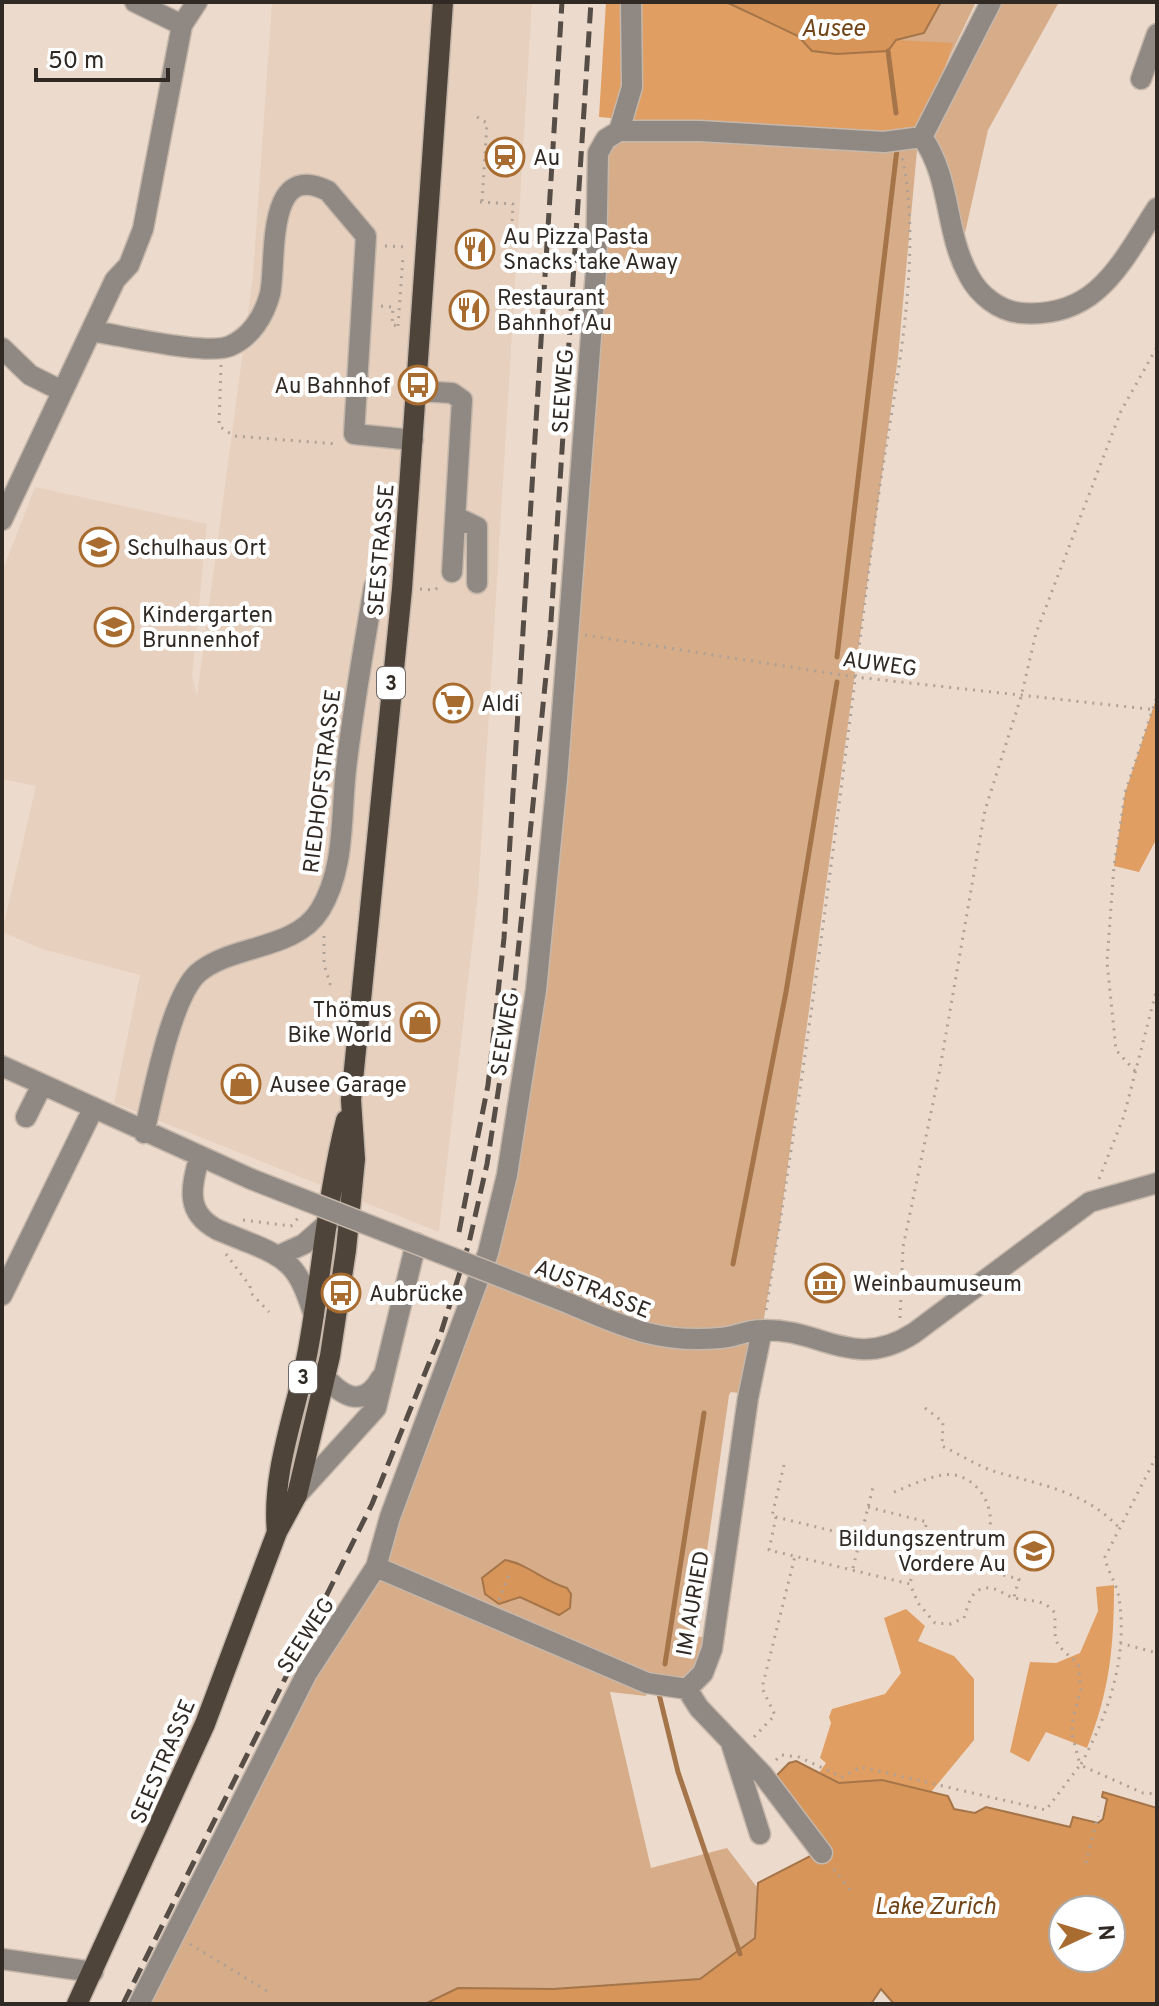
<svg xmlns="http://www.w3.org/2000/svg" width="1159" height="2006" viewBox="0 0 1159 2006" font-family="Overpass,sans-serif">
	<rect width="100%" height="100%" fill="#ecdbcd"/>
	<path fill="#e7d0bd" d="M272 2H532L478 895 439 1232 114 1103 140 975 42 949 2 932 36 786 2 779V572L35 487 207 524 192 676 197 696 253 275Z"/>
	<path fill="#d6ac89" d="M624 2H976L920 118 898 357 780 1223 762 1330 752 1332 739 1393 731 1392 729 1395 695 1636 713 1639 687 1689 647 1684 646 1696 610 1692 651 1868 727 1848 782 1920 755 1974 466 2004H139L361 1593 479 1280 536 990 598 153 625 125Z
		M990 2H1059L988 130 963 242 922 137Z"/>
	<path fill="#e09e62" d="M606 2H726L798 36 812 51 837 54 888 51 896 40 953 43 922 137 884 142 599 117Z
		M1157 696V838L1139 872 1114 866 1125 793Z
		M1114 1585C1114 1646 1110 1690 1087 1748L1046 1732 1029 1762 1010 1752 1030 1662 1056 1663 1080 1653 1098 1611 1096 1587Z
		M906 1609 925 1626 918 1641 954 1656 974 1679V1740L931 1792 882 1780 839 1783 819 1773 826 1763 820 1758 831 1723 829 1717 832 1709 885 1694 901 1673 884 1618Z"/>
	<path fill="#d79559" stroke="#a57549" stroke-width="2" fill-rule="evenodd" d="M726 2H941L924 33 896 40 888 51 837 54 812 51 798 36Z
		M505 1560C528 1564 543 1581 567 1588L571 1594 570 1608 559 1615 520 1597 499 1604 485 1594 482 1578Z
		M796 1761 839 1783 882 1780 948 1796 954 1809 975 1813 986 1807 1070 1827 1073 1817 1098 1823 1103 1819 1107 1799 1102 1797 1103 1792 1157 1808V2004H894L881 1989 871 2004H425L458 1988 553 1989 700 1979 755 1938 758 1883 830 1846 774 1778 789 1763ZM1063 1910H1111V1958H1063Z"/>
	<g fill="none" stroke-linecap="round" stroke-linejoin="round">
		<path stroke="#a57549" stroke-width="5" d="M888 51 896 113
			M837 657 897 149
			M733 1264 786 992 837 682
			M665 1664 704 1413
			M659 1694 678 1772 740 1954"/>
		<defs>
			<path id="minor" d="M135 2 182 25
				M1141 79 1157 34
				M619 131H700L884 142 922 137
				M922 137C952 180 944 231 969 276 979 295 999 311 1021 313 1097 319 1121 263 1157 208
				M922 137 991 2
				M91 331C120 335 207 356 230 346 251 337 264 316 270 294 277 263 264 158 328 191L366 236 354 434 413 440
				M2 348 30 375 62 391
				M418 391 452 393 462 400 452 572
				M456 517 477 527V583
				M2 520 115 280 129 265 143 229 182 25 197 2
				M2 1066 251 1179
				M26 1117 42 1085
				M144 1133C153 1095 171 997 198 973 232 944 295 951 320 910 347 866 340 810 347 761 354 703 364 645 374 587
				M199 1158C191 1189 185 1213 218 1230
				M245 1241C291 1259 298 1267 314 1315
				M280 1255 304 1244 330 1221
				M2 1295 93 1109
				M568 1303C622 1326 659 1344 720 1338 734 1337 748 1330 762 1330 821 1328 854 1372 914 1333L1090 1202 1157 1183
				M325 1377C344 1398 364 1408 381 1378
				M297 1495 376 1408 416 1243
				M376 1567 647 1683 687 1689 703 1673 712 1649 748 1398 762 1330
				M687 1689 699 1708 763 1775 822 1853
				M732 1746 760 1834
				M2 1959 93 1972
				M139 2004 307 1673 376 1567 390 1517 488 1253 507 1175 536 990 557 779 596 271 598 153 606 139 619 131 632 87 631 2"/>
			<path id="major" d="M277 1532C271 1472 297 1409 308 1350 322 1274 327 1195 346 1120
				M77 2004 205 1724 277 1532 297 1495 330 1356 346 1250 355 1159 351 1100 402 589 443 2"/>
		</defs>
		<use href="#minor" stroke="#c6b7ab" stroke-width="23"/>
		<use href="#major" stroke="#c6b7ab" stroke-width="23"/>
		<path stroke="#afa196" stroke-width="3" stroke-dasharray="2 6" stroke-linecap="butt" d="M477 117 487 123 482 202
			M480 202 513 204 510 264
			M552 230 571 231
			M385 246 409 247
			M381 306 393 307 392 325 399 326
			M398 326 403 256
			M221 365 219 426 234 436 338 444
			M420 589 435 590 438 587
			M585 635 855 677 1157 710
			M324 936V964L331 987
			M1135 1071 1116 1050 1107 962 1114 866 1125 793 1157 696
			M1099 1179 1124 1116 1157 988
			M243 1220 291 1226 299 1217
			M226 1254 250 1286 251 1293 269 1312
			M766 1310C809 1048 842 785 875 521 889 410 926 266 902 156
			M900 1318 903 1247 939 1074 985 810 1021 697 1036 633 1121 411 1157 347
			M925 1408 943 1422 942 1446C959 1454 976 1465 993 1471 1040 1485 1087 1491 1121 1530
			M784 1465 772 1516 861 1538
			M894 1492C909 1486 926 1478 942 1475 970 1470 994 1499 990 1527 988 1541 983 1555 980 1569L1019 1579 1014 1597
			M868 1507 927 1522 910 1583
			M776 1517 769 1550 910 1584 918 1603 935 1623 950 1624 964 1618C967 1609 970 1594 979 1590 994 1583 1002 1595 1015 1598 1031 1602 1043 1598 1055 1613 1055 1644 1052 1642 1078 1663L1081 1689 1073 1718 1072 1734 1080 1765
			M853 1568 873 1487
			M499 1600 511 1570
			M1120 1643 1157 1653
			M754 1737 775 1715 762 1688 795 1556
			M776 1760 781 1755 799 1757 842 1777 861 1767 1046 1810 1080 1765 1143 1793 1157 1794
			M1081 1764C1109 1713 1128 1657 1119 1598 1117 1584 1107 1571 1105 1557L1157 1455
			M1086 1863 1098 1816
			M834 1869 850 1890
			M190 1944 272 1994"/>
		<use href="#minor" stroke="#908983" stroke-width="20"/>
		<use href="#major" stroke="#4f443a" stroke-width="20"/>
		<path stroke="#564d46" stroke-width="5" stroke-dasharray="16 8" stroke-linecap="butt" d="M459 1232 488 1085 504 938 562 2
			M123 2004 372 1504 440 1336 469 1243 487 1164 515 982 550 636 591 2"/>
		<defs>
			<path id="minor-bridge" d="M251 1179 568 1303
				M218 1230 245 1241"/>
		</defs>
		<use href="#minor-bridge" stroke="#c6b7ab" stroke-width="23" stroke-linecap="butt"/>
		<use href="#minor-bridge" stroke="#908983" stroke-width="20"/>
	</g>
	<defs>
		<symbol id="station-ring" viewBox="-11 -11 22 22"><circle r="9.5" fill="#fff" stroke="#a96c30" stroke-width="1.5"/><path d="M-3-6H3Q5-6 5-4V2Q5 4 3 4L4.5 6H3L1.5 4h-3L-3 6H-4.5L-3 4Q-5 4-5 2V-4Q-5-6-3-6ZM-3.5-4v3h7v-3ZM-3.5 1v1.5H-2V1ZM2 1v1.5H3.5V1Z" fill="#a96c30"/></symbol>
		<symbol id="restaurant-ring" viewBox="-11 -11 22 22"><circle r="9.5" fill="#fff" stroke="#a96c30" stroke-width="1.5"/><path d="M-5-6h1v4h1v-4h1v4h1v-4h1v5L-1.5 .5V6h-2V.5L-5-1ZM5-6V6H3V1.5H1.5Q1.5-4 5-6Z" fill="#a96c30"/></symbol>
		<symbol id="bus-ring" viewBox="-11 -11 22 22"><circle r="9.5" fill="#fff" stroke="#a96c30" stroke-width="1.5"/><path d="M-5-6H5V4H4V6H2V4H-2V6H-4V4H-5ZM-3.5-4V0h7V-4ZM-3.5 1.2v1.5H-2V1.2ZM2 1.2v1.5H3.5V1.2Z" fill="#a96c30"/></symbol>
		<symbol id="school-ring" viewBox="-11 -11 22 22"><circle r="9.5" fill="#fff" stroke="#a96c30" stroke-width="1.5"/><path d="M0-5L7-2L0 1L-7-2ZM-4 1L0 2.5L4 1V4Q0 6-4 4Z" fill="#a96c30"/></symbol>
		<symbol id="supermarket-ring" viewBox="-11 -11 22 22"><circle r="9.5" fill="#fff" stroke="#a96c30" stroke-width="1.5"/><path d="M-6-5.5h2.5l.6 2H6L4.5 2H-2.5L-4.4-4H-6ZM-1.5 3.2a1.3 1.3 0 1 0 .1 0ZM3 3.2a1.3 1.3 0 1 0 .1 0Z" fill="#a96c30"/></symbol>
		<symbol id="shop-ring" viewBox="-11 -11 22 22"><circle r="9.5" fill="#fff" stroke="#a96c30" stroke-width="1.5"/><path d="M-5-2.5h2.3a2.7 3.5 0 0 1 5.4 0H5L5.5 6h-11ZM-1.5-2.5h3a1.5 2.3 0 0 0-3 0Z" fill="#a96c30"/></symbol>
		<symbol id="museum-ring" viewBox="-11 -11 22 22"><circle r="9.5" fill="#fff" stroke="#a96c30" stroke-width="1.5"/><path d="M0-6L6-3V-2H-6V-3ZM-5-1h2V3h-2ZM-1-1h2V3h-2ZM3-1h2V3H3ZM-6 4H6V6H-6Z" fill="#a96c30"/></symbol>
		<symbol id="university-ring" viewBox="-11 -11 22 22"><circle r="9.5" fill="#fff" stroke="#a96c30" stroke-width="1.5"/><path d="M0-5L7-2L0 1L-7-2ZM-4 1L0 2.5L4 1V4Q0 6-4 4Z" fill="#a96c30"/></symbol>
	</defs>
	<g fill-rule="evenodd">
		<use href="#station-ring" x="483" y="135" width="44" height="44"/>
		<use href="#restaurant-ring" x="453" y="227" width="44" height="44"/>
		<use href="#restaurant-ring" x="447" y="288" width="44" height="44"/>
		<use href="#bus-ring" x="396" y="363" width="44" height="44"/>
		<use href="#school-ring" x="77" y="525" width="44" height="44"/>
		<use href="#school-ring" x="92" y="605" width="44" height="44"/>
		<use href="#supermarket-ring" x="431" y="681" width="44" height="44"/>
		<use href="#shop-ring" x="398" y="1000" width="44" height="44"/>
		<use href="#shop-ring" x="219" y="1062" width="44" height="44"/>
		<use href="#museum-ring" x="803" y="1261" width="44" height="44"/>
		<use href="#bus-ring" x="319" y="1271" width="44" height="44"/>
		<use href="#university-ring" x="1012" y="1529" width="44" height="44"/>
	</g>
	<g text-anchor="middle" stroke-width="8" stroke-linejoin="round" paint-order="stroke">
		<g fill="#fff" stroke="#6e6966" stroke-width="2">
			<rect x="377" y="667" width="28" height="32" rx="6"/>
			<rect x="289" y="1361" width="28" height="32" rx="6"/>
		</g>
		<g font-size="20" font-weight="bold" fill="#302924">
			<text x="391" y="690">3</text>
			<text x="303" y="1384">3</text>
		</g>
		<g font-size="22" fill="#302924" stroke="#fff" text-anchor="start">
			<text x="533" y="165">Au</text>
			<text x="503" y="244">Au Pizza Pasta<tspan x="503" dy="25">Snacks take Away</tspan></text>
			<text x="497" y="305">Restaurant<tspan x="497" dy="25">Bahnhof Au</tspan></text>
			<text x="390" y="393" text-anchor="end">Au Bahnhof</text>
			<text x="127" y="555">Schulhaus Ort</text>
			<text x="142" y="622">Kindergarten<tspan x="142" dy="25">Brunnenhof</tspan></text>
			<text x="481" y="711">Aldi</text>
			<text x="392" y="1017" text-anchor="end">Thömus<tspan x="392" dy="25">Bike World</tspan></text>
			<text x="269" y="1092">Ausee Garage</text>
			<text x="853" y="1291">Weinbaumuseum</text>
			<text x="369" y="1301">Aubrücke</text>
			<text x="1006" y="1546" text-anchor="end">Bildungszentrum<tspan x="1006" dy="25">Vordere Au</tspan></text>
		</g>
		<g font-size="22" fill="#302924" stroke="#fff">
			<text transform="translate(562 391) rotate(-86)" y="8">SEEWEG</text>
			<text transform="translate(380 550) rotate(-85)" y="8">SEESTRASSE</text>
			<text transform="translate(880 663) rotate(8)" y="8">AUWEG</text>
			<text transform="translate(321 781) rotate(-83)" y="8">RIEDHOFSTRASSE</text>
			<text transform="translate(504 1034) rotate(-81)" y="8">SEEWEG</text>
			<text transform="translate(593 1288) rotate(22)" y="8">AUSTRASSE</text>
			<text transform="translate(692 1603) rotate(-80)" y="8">IM AURIED</text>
			<text transform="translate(305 1635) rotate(-57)" y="8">SEEWEG</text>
			<text transform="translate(162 1761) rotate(-67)" y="8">SEESTRASSE</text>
		</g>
		<g font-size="24" font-style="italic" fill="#704417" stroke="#fff">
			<text x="833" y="36">Ausee</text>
			<text x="935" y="1914">Lake Zurich</text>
		</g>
	</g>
	<rect width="1159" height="2006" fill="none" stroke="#302924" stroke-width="8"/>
	<g transform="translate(1087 1934) rotate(86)"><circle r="38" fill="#ffffff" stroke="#aca9a7" stroke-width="2"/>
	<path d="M0-6L14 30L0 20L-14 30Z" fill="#a96c30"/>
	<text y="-12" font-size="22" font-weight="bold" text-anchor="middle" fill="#302924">N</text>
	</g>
	<path d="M36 68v12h132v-12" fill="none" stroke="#302924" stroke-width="4"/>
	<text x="48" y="68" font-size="24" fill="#302924" stroke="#ffffff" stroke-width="6" paint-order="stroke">50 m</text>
</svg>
